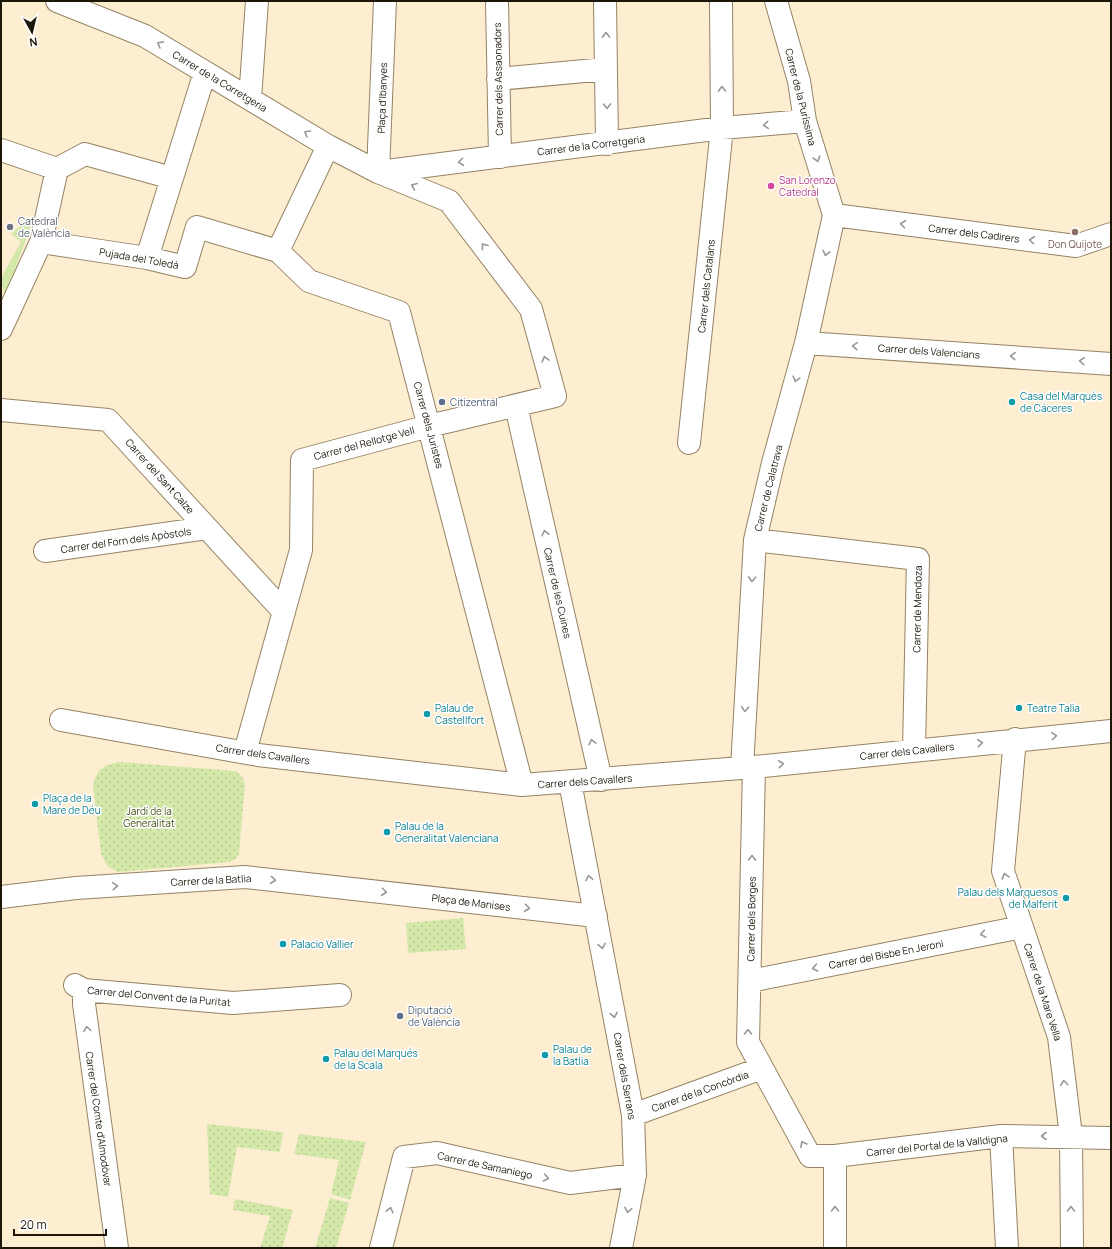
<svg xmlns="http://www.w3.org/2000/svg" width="1112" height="1249" viewBox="0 0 1112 1249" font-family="Manrope,sans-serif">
	<defs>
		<pattern id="garden-dots" width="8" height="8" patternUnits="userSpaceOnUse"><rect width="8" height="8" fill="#d3e8a9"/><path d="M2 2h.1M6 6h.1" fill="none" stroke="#b5c690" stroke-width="1.8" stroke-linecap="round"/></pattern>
	</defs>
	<rect width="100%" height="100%" fill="#fdeed2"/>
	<path fill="#d3e8a9" d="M29 218 32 219V224L3 301 1 299 4 294 3 287 1 285V278L21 242 11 234Z"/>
	<path fill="url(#garden-dots)" d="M120 762 236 771 242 777 245 784 239 854 236 859 229 862 118 872 108 867 101 854 93 785C98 768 103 765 120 762Z
		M463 918 466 949 408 953 406 923Z
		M207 1124 283 1132 280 1152 237 1147 228 1197 210 1194Z
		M299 1134 366 1142 350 1200 331 1194 339 1160 294 1154Z
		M330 1198 349 1203 336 1248H315Z
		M235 1199 293 1210 282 1248H260L270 1216 233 1210Z"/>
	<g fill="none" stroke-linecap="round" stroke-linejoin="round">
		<defs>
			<path id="street" d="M57 1 145 36 328 146 378 172 449 201 531 309 555 396 429 426 302 460 301 550 245 752
				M497 1 500 157
				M605 1 607 144
				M776 1 799 81 805 121 834 215
				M498 79 606 69
				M250 99 257 1
				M1 150 57 169 85 154 172 178 205 72
				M378 172 385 1
				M379 172 722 128 805 121
				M834 215 1076 246 1111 234
				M41 242 147 258 185 267 197 227 278 251 309 281 399 312 522 785
				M278 251 328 146
				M147 258 172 178
				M1 329 41 242 57 169
				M806 343 1111 364
				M516 406 601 780
				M1 410 108 420 284 612
				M689 443 722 128 721 1
				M755 540 918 559 914 750
				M45 551 207 528
				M61 720 258 755 522 785 754 767 1111 731
				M1015 739 1003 871 1059 1037 1071 1136 1072 1248
				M754 767 748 1042 810 1156H835L1001 1136 1111 1138
				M742 768 755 540 773 463 806 343 834 215
				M570 782 633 1115 635 1175 621 1248
				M1 897 76 888 245 877 596 916
				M750 981 1022 927
				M75 985 84 990 233 1003 340 995
				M84 990V1004L117 1248
				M633 1115 762 1068
				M1001 1136 1007 1248
				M381 1248 404 1157 437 1153 570 1183 635 1175
				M835 1248V1156"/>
		</defs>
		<use href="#street" stroke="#948363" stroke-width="24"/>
		<use href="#street" stroke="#fff" stroke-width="22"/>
	</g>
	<defs><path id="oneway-chevron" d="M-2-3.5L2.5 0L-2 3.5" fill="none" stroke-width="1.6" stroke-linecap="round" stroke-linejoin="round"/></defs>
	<g stroke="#999791">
		<use href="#oneway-chevron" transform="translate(606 35) rotate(-91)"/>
		<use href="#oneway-chevron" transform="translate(160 44) rotate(-149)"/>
		<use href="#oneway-chevron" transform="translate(722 89) rotate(-91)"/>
		<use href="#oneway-chevron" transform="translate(607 106) rotate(89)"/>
		<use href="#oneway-chevron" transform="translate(766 125) rotate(175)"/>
		<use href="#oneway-chevron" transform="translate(307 133) rotate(-149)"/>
		<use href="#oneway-chevron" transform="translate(817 159) rotate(73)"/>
		<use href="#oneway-chevron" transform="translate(461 162) rotate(173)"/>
		<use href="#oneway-chevron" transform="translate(414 186) rotate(-158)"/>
		<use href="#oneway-chevron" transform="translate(903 224) rotate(-173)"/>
		<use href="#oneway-chevron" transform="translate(1032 240) rotate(-173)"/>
		<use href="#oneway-chevron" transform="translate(484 246) rotate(-127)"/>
		<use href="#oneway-chevron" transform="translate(826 253) rotate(103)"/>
		<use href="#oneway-chevron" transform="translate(855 346) rotate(-176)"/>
		<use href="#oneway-chevron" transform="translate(1013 356) rotate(-176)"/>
		<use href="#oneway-chevron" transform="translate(545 359) rotate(-105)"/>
		<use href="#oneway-chevron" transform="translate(1082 361) rotate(-175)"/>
		<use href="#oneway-chevron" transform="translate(796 379) rotate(105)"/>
		<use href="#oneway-chevron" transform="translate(545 533) rotate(-103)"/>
		<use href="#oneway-chevron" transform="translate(752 579) rotate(93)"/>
		<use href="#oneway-chevron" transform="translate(745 709) rotate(93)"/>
		<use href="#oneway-chevron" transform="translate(1054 736) rotate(-5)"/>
		<use href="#oneway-chevron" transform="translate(592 742) rotate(-103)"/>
		<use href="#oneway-chevron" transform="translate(980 743) rotate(-6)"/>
		<use href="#oneway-chevron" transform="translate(781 764) rotate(-6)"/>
		<use href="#oneway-chevron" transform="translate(752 858) rotate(-89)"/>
		<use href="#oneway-chevron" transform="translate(1005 876) rotate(-106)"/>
		<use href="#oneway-chevron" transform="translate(589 878) rotate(-101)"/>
		<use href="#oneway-chevron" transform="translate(273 880) rotate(6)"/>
		<use href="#oneway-chevron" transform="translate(115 886) rotate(-4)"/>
		<use href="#oneway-chevron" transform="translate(384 892) rotate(7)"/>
		<use href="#oneway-chevron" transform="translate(527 908) rotate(7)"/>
		<use href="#oneway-chevron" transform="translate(983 934) rotate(169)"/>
		<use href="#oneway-chevron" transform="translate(602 946) rotate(80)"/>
		<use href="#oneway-chevron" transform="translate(815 968) rotate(169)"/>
		<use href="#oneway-chevron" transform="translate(614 1015) rotate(80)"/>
		<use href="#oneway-chevron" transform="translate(87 1029) rotate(-98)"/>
		<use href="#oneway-chevron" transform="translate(748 1032) rotate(-89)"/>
		<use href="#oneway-chevron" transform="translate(1064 1083) rotate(-97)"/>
		<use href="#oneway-chevron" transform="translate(1044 1136) rotate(180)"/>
		<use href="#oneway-chevron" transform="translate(803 1144) rotate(-119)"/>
		<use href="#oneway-chevron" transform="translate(546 1178) rotate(13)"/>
		<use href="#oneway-chevron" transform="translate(835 1209) rotate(-90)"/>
		<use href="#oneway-chevron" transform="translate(1071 1209) rotate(-90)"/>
		<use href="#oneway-chevron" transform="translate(390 1210) rotate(-76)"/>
		<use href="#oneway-chevron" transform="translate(628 1210) rotate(101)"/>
	</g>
	<circle fill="#d1479c" stroke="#fff" stroke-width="1.5" cx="771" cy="186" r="4"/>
	<circle fill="#6b7280" stroke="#fff" stroke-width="1.5" cx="10" cy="227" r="4"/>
	<circle fill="#8d6e63" stroke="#fff" stroke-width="1.5" cx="1075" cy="232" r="4"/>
	<g fill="#5c6f8a" stroke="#fff" stroke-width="1.5">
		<circle cx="442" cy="402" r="4"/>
		<circle cx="400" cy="1016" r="4"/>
	</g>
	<g fill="#0f9aa8" stroke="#fff" stroke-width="1.5">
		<circle cx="1012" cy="402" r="4"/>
		<circle cx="1019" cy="708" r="4"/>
		<circle cx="427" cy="714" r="4"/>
		<circle cx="35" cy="804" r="4"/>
		<circle cx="387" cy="832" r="4"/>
		<circle cx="1066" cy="898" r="4"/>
		<circle cx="283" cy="944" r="4"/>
		<circle cx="545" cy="1055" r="4"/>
		<circle cx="326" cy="1059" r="4"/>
	</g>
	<g text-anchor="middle" stroke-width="3" stroke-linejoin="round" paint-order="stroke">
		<g font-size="10" fill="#1d170a" stroke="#fff">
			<text transform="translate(498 79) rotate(-91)" y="4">Carrer dels Assaonadors</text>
			<text transform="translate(220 81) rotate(31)" y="4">Carrer de la Corretgeria</text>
			<text transform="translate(801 97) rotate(76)" y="4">Carrer de la Puríssima</text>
			<text transform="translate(382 98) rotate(-88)" y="4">Plaça d'Ibanyes</text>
			<text transform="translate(591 145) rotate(-7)" y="4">Carrer de la Corretgeria</text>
			<text transform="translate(974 233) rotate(7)" y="4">Carrer dels Cadirers</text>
			<text transform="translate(139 258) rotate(10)" y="4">Pujada del Toledà</text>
			<text transform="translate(706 286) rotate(-84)" y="4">Carrer dels Catalans</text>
			<text transform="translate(929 351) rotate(4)" y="4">Carrer dels Valencians</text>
			<text transform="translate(429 425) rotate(75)" y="4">Carrer dels Juristes</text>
			<text transform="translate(364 443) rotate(-15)" y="4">Carrer del Rellotge Vell</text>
			<text transform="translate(160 476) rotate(48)" y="4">Carrer del Sant Calze</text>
			<text transform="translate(768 488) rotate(-76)" y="4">Carrer de Calatrava</text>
			<text transform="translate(126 540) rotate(-8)" y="4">Carrer del Forn dels Apòstols</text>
			<text transform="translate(558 593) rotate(77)" y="4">Carrer de les Cuines</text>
			<text transform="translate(917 609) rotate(-89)" y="4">Carrer de Mendoza</text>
			<text transform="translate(907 751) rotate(-6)" y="4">Carrer dels Cavallers</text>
			<text transform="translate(263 754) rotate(8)" y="4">Carrer dels Cavallers</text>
			<text transform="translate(585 781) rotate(-4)" y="4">Carrer dels Cavallers</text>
			<text transform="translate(211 880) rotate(-3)" y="4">Carrer de la Batlia</text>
			<text transform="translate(471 902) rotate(7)" y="4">Plaça de Manises</text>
			<text transform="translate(751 919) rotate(-89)" y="4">Carrer dels Borges</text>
			<text transform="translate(886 954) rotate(-11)" y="4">Carrer del Bisbe En Jeroni</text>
			<text transform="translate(1043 992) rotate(72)" y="4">Carrer de la Mare Vella</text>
			<text transform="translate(159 996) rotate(5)" y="4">Carrer del Convent de la Puritat</text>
			<text transform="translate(625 1076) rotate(80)" y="4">Carrer dels Serrans</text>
			<text transform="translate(700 1091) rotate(-20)" y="4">Carrer de la Concòrdia</text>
			<text transform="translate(99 1119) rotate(82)" y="4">Carrer del Comte d'Almodòvar</text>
			<text transform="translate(937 1145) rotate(-6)" y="4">Carrer del Portal de la Valldigna</text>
			<text transform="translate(485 1165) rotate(12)" y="4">Carrer de Samaniego</text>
		</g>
		<g font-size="10" fill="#b23c85" stroke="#fff" text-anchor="start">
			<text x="779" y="184">San Lorenzo<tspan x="779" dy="12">Catedral</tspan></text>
		</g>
		<g font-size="10" fill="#5b616d" stroke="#fff" text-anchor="start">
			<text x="18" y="225">Catedral<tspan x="18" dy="12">de València</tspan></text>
		</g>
		<g font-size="10" fill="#785e54" stroke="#fff">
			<text x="1075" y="248">Don Quijote</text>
		</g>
		<g font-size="10" fill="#0d838f" stroke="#fff" text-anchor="start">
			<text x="1020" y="400">Casa del Marquès<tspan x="1020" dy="12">de Cáceres</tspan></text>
			<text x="435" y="712">Palau de<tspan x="435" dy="12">Castellfort</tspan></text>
			<text x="1027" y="712">Teatre Talia</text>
			<text x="43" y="802">Plaça de la<tspan x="43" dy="12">Mare de Déu</tspan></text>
			<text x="395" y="830">Palau de la<tspan x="395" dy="12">Generalitat Valenciana</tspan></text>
			<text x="1058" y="896" text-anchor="end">Palau dels Marquesos<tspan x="1058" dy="12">de Malferit</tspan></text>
			<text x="291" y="948">Palacio Vallier</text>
			<text x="553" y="1053">Palau de<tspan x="553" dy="12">la Batlia</tspan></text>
			<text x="334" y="1057">Palau del Marqués<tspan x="334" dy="12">de la Scala</tspan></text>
		</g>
		<g font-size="10" fill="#4e5e75" stroke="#fff" text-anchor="start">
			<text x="450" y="406">Citizentral</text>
			<text x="408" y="1014">Diputació<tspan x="408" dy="12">de València</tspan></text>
		</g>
		<g font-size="10" fill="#425214" stroke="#fff">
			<text x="149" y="815">Jardí de la<tspan x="149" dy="12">Generalitat</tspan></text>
		</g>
	</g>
	<rect width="1112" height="1249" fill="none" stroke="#1d170a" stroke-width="4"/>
	<g transform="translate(32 32) rotate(172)" stroke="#ffffff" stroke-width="3" paint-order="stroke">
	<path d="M0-3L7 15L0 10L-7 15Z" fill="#1d170a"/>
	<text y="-6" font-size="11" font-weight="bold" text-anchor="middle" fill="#1d170a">N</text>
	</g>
	<path d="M14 1229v6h92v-6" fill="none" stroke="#1d170a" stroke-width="2"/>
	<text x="20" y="1229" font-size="12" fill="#1d170a" stroke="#ffffff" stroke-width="3" paint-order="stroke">20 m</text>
</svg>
